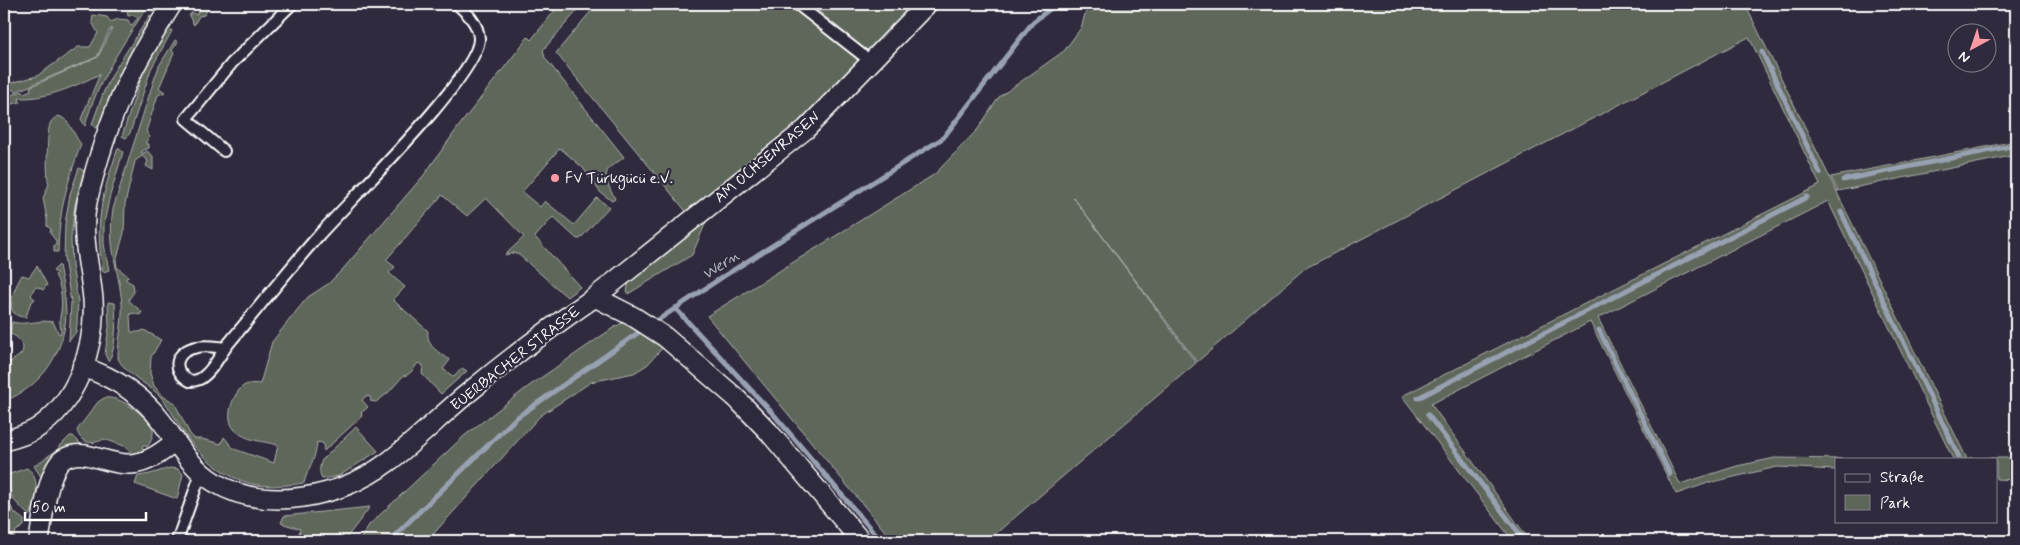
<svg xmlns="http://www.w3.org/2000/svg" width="2020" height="545" viewBox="0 0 2020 545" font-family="Mynerve,sans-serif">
	<rect width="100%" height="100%" fill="#2f2a3d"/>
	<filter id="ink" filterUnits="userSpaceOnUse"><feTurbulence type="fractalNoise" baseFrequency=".02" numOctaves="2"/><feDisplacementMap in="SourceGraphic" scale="10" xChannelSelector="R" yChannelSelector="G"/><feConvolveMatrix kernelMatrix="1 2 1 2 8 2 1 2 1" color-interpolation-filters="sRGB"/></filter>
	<g filter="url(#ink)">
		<path fill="#5e665a" stroke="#aeb2ac" d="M144 4H149C124 43 97 81 85 126L81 119 100 74C75 86 48 99 19 98L20 102 4 106V98L22 91 24 93 31 90 30 87 98 57 112 29H110L97 57 15 92 10 87 4 88V83H11L37 76 78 47H90L98 33 92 22 93 15 107 17 111 22 118 19 128 20 131 26 138 18 134 15 128 16 127 12 133 7 139 9 144 8Z
			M203 4H212L204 15 199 16 194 25 189 16 192 12 196 15Z
			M560 4H583L543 50 545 58 624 157C620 161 614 164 610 167 601 176 611 190 615 199L612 201 600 192 583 168 560 148 522 192 540 207 545 201 574 225 597 198 609 207 580 239H577L553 217 535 237 580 287 567 297 519 255 515 253 505 255 524 237 486 198 467 216 442 195 386 260 395 267 389 273 405 287 393 300 428 331C426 347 439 352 450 360L443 369 454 377 462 368 467 371 441 394 422 374 423 365 418 363C414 368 411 375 403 376L388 393 376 402 370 401 371 400 370 397 366 396 362 400 368 407 361 413 362 416 324 451 323 443 317 442C316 460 308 467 304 483 289 485 274 487 258 485 230 481 204 460 187 437 177 424 171 408 160 396 149 385 123 372 118 358 118 340 123 322 122 304 119 269 107 247 113 209L153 83 159 66 175 40 178 42 172 50 174 53 159 88 165 92 158 95 146 131 150 137 146 141V144H149V148L142 151V154L147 151 153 156V170L146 166 148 161 142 156 135 161 125 204 124 233 116 261 117 267 129 277 126 278V280L133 284 134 292 129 299V301L142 312 140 315 132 313 130 315 131 332H139L144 330 161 340 151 357 150 373 154 386 164 397 174 402 190 434 195 439H202L221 444 224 437 234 449 274 463 278 445C263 441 246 441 235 430 224 419 232 396 242 387 247 383 254 383 260 384L272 342 298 309 308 297 328 284 343 269 424 175 459 126 528 37 531 40Z
			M597 4H792L855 54 858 63 806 119 689 215 556 53Z
			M810 4H919L870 51 863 48Z
			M1088 4H1745L1967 459H1953L1828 201 1598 318 1680 484 1737 466 1775 458 1843 459H1836V470L1777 467 1708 483 1676 494 1590 322 1431 404 1530 541H1513L1402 396 1820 185 1749 37 1304 269 1197 362 1073 197 1196 363 987 541H893L707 316 935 174 978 129 999 97 1064 51 1081 28Z
			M150 15 155 17 111 92 98 129 94 127 92 124 104 91 114 71Z
			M168 26 172 31 151 69 130 133 126 138 122 136 143 72Z
			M58 116C70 118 73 135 81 144 67 183 59 210 58 252H54V245H56V241L50 233 51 229 47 226V219L43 198 49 184C46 177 47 131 50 124 51 120 55 118 58 116Z
			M2016 141V155L1838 191 1831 177Z
			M118 148 123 152 109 199 104 224V244L109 270 103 272C94 221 102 196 118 148Z
			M79 168 84 171 75 204 71 238 72 266 78 301 77 324 76 332 69 341 71 302 64 258 65 224 70 194Z
			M709 215 692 255 628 294 627 292 629 281Z
			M59 265C62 282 66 299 66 315 64 354 40 388 4 401V358L10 362C13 360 18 357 21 354 27 346 18 336 10 334L12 322C27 326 38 319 53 322L59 334 61 333C61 328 59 321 60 317 63 304 62 287 55 275L57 273 53 271Z
			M37 266 47 285 43 290 38 287 34 288 31 296 35 299 30 304 26 317C0 317 15 287 22 275L29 277Z
			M108 302 115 303C116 317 117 351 108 361L105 354 109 327Z
			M624 322H629L665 345 647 365 634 373 591 382 540 416 427 541H359L369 525 464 436 529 386 613 328Z
			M104 398C121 396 137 411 149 421L150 420C155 431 154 438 147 447L143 445 142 448 144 450 132 455 127 447 104 439C93 445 80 444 77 430L98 402Z
			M356 427 378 451 339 476 322 479C319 472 319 467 322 460Z
			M70 436H73L83 446 43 480 34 466 54 452Z
			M1969 458H2016V480L1996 479V459Z
			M27 468C29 470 32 472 33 474 39 485 36 507 29 516L12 498 7 475Z
			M170 468 178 469 183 474 177 499 135 484 138 476 150 474Z
			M4 502H8L15 513 24 520V526L16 531 13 541H4Z
			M370 507 344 541H318L299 534 300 529 281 523 284 516Z"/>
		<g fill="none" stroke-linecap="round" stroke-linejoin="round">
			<path stroke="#98a1b2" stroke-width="5" d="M1762 52 1820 173
				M1843 180 2016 145
				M1841 212 1959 457
				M675 308 775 416 881 541
				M652 324 724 276 943 138 1033 22 1056 4
				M1599 330 1670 474
				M1418 398 1807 197
				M1428 415 1525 541
				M389 541 516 418 645 328"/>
			<defs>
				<path id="lane" d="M797 4 870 61
					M224 151 186 119 232 63 292 4
					M225 348C217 347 206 345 197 347 175 351 170 370 190 381 196 381 200 380 204 376 215 367 220 354 229 343 259 307 288 270 319 235 347 203 481 73 479 38 478 23 467 13 457 4
					M177 541 201 473"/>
				<path id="street" d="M595 297 806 129 927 4
					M82 367C114 377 142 395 162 422 178 444 190 467 214 482 266 514 341 497 388 462 416 441 441 415 468 393 509 359 551 327 595 297L634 317 665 337 735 397 768 431 861 541
					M4 441C15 438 26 435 36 429 77 403 96 346 93 299 90 266 80 235 87 202 96 164 111 118 127 83 139 55 156 30 172 4
					M39 541C42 521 47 475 61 461 68 455 78 454 86 455 101 458 116 465 131 464 148 463 162 452 175 442"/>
			</defs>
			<use href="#lane" stroke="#fff" stroke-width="14"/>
			<use href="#street" stroke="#fff" stroke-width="22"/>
			<use href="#lane" stroke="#2f2a3d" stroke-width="10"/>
			<use href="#street" stroke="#2f2a3d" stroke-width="19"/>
		</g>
	</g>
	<circle fill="#ff9aa2" stroke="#2f2a3d" stroke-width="2" cx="555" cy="178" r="5"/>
	<g text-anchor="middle" stroke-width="4.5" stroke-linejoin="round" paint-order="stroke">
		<g font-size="15" fill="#fff" stroke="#2f2a3d">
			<text transform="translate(767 157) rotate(-40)" y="5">AM OCHSENRASEN</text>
			<text transform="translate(515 358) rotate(-38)" y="5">EUERBACHER STRASSE</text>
		</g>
		<g font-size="15" fill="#fff" stroke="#2f2a3d" text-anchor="start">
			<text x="565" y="183">FV Türkgücü e.V.</text>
		</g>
		<g font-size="16" font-style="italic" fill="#b2b8c5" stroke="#2f2a3d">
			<text transform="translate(720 264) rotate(-33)" y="6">Wern</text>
		</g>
	</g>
	<rect width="2020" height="545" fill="none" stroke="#2f2a3d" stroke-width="20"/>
	<rect x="10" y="10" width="2000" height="525" fill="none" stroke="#fff" stroke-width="2" filter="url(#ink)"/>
	<rect x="1835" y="458" width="162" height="65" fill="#2f2a3d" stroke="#827f8b"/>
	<rect x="1845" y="474" width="25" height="8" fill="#2f2a3d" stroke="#827f8b"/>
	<text x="1880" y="482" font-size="15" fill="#ffffff">Straße</text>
	<rect x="1845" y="495" width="25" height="15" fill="#5e665a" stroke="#827f8b"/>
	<text x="1880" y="508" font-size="15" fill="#ffffff">Park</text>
	<g transform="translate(1972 48) rotate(220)"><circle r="24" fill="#2f2a3d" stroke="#827f8b"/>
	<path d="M0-4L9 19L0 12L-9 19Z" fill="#ff9aa2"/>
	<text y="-8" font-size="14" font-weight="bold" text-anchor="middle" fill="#ffffff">N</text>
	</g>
	<path d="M25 512v8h121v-8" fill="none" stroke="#ffffff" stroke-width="2.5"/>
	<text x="32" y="512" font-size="15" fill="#ffffff" stroke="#2f2a3d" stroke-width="4" paint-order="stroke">50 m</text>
</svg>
